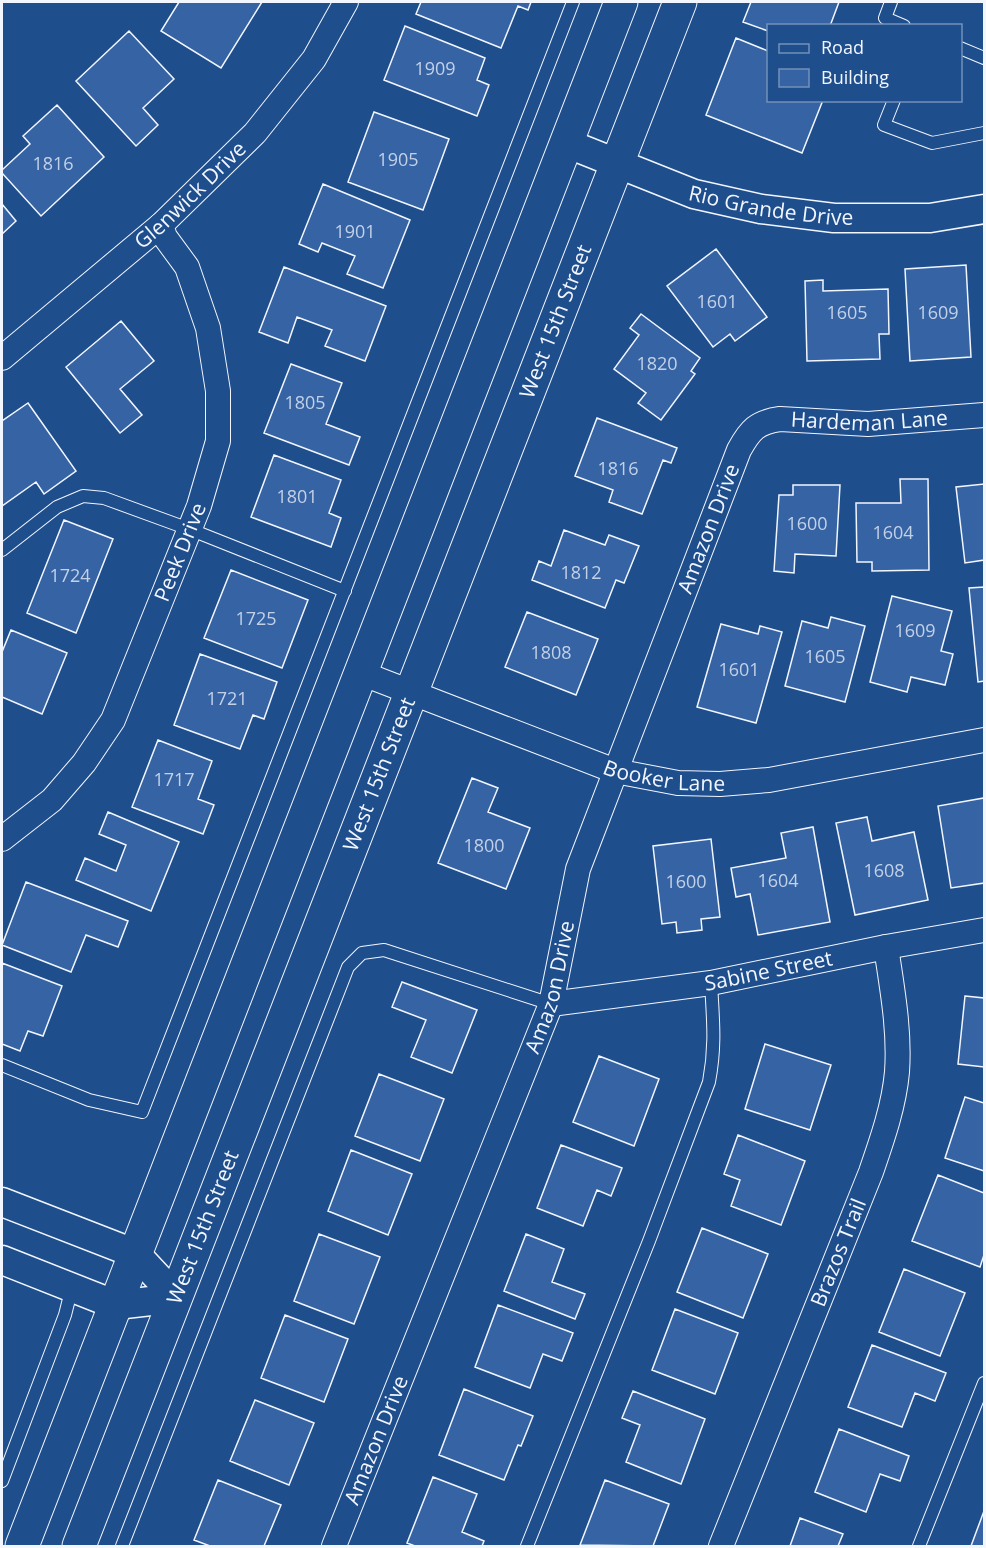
<svg xmlns="http://www.w3.org/2000/svg" width="986" height="1548" viewBox="0 0 986 1548" font-family="'Open Sans',sans-serif">
	<rect width="100%" height="100%" fill="#1f4e8c"/>
	<path fill="#3563a3" stroke="#f2f6ff" stroke-width="1.5" d="M179 2H262L221 68 161 31Z
		M421 2H531L528 10 518 6 501 48 416 14Z
		M751 2H839L830 26H768V31L743 22Z
		M405 26 485 58 477 80 489 85 477 116 384 80Z
		M129 31 174 79 143 108 158 125 136 146 76 81Z
		M736 38 768 51V100H823L802 153 706 115Z
		M57 105 104 157 41 216 2 173V170L30 144 23 136Z
		M374 112 449 139 423 210 348 182Z
		M323 184 410 220 383 288 347 274 355 256 322 243 318 252 299 244Z
		M2 204 16 221 2 234Z
		M716 249 767 317 735 341 730 334 713 347 667 286Z
		M966 265 971 357 910 361 905 269Z
		M284 267 386 306 365 361 325 346 332 330 297 317 288 343 259 332Z
		M823 280V291L888 289 889 334H879L880 359 807 361 805 281Z
		M641 314 700 358 691 371 695 374 661 420 638 403 646 393 614 369 639 335 630 328Z
		M121 321 154 361 120 389 142 415 120 433 66 367Z
		M291 364 342 383 326 424 360 437 349 465 264 433Z
		M28 403 76 471 44 494 36 482 2 506V421Z
		M597 418 677 448 671 463 663 460 642 514 609 502 613 490 575 476Z
		M274 455 341 480 329 513 341 518 331 547 251 517Z
		M900 479H928L929 570 872 571V562H857L856 503H901Z
		M984 484V560L965 563 956 487Z
		M793 485H840L836 556 795 554 794 573 774 571 779 495H793Z
		M64 520 113 539 76 633 27 613Z
		M564 530 605 545 609 535 639 546 624 583 616 580 605 608 532 580 539 561 551 566Z
		M231 570 308 600 282 668 204 638Z
		M984 587V681L978 682 969 588Z
		M892 596 952 611 941 651 953 654 945 685 911 677 907 692 870 682Z
		M527 612 598 639 576 695 505 667Z
		M831 617 865 626 845 702 785 686 802 621 828 628Z
		M721 624 758 634 760 626 782 632 756 723 697 707Z
		M11 630 67 653 42 714 2 697V652Z
		M200 654 277 682 264 719 253 715 240 749 174 725Z
		M158 740 212 761 198 799 214 805 203 834 132 807Z
		M472 778 498 788 488 812 530 828 506 889 438 863Z
		M984 798V883L951 888 938 806Z
		M108 812 179 842 151 911 76 880 85 858 116 871 126 845 99 834Z
		M867 817 872 841 914 832 928 900 855 915 836 823Z
		M813 827 830 922 758 935 750 894 736 897 731 868 786 858 781 833Z
		M711 839 720 917 701 919 702 930 677 933 676 922 662 924 653 846Z
		M26 882 128 921 118 947 86 935 71 972 2 945Z
		M2 963 62 986 43 1036 28 1031 20 1051 2 1044Z
		M402 982 477 1010 452 1073 411 1057 426 1020 392 1007Z
		M965 996 984 998V1067L958 1064Z
		M765 1044 831 1065 810 1130 745 1109Z
		M599 1056 659 1079 634 1146 573 1122Z
		M379 1074 444 1099 420 1161 355 1136Z
		M965 1097 984 1103V1171L945 1158Z
		M738 1135 805 1161 781 1225 731 1206 740 1180 724 1174Z
		M561 1145 622 1168 611 1196 597 1190 583 1226 537 1208Z
		M351 1150 412 1174 388 1235 328 1211Z
		M938 1175 984 1193V1255L980 1267 912 1241Z
		M702 1228 768 1254 743 1318 677 1292Z
		M319 1234 380 1257 354 1324 294 1301Z
		M526 1234 564 1249 552 1282 585 1294 575 1319 504 1291Z
		M904 1269 965 1293 940 1356 879 1332Z
		M498 1305 573 1333 562 1361 543 1354 530 1388 475 1367Z
		M675 1309 738 1333 715 1394 652 1370Z
		M285 1315 348 1339 324 1402 261 1378Z
		M872 1345 946 1373 935 1401 915 1393 902 1427 848 1407Z
		M464 1389 533 1416 521 1446 518 1445 504 1480 439 1455Z
		M633 1391 705 1419 681 1484 626 1462 640 1425 622 1418Z
		M255 1400 314 1423 289 1485 230 1461Z
		M839 1429 909 1456 900 1481 880 1474 866 1512 815 1492Z
		M433 1477 477 1494 462 1532 484 1541 482 1546H415L407 1543Z
		M218 1480 281 1505 264 1546H210L194 1540Z
		M605 1480 669 1504 653 1546 580 1545Z
		M984 1511V1546H971Z
		M800 1518 843 1534 838 1546H790Z"/>
	<g fill="none" stroke-linecap="round" stroke-linejoin="round">
		<defs>
			<path id="service" d="M891 2 885 18 904 26
				M960 48 984 58
				M894 100 884 125 932 143 984 133
				M2 550 57 507 83 496 104 498 189 529 345 591
				M2 1065 89 1100 142 1112 573 2
				M2 1481 65 1315 72 1287
				M122 1546 348 967 362 953 384 950 551 1004
				M527 1546 649 1241 709 1082C716 1045 713 1020 711 983
				M919 1546 984 1383"/>
			<g id="minor">
				<path id="s1" d="M2 358 161 225 255 133 314 59 346 2"/>
				<path id="s2" d="M361 673 615 771 678 783 720 784 769 780 984 740"/>
				<path id="s3" d="M2 839 52 800 84 763 113 720 199 506 218 441V391L208 328 187 267 165 237 161 225"/>
				<path id="s4" d="M551 1004 711 983 886 947 984 930"/>
				<path id="s5" d="M334 1546 551 1004 578 869 739 450C750 430 757 422 780 419L868 424 984 415"/>
				<path id="s6" d="M721 1546 871 1172C882 1140 894 1106 897 1072 900 1030 892 988 886 947"/>
			</g>
			<g id="tertiary">
				<path id="s7" d="M566 143 694 194 761 209 834 218H930L984 209"/>
				<path d="M2 1202 136 1254 177 1298"/>
				<path d="M2 1260 116 1305 177 1298"/>
			</g>
			<g id="secondary">
				<path d="M22 1546 621 2"/>
				<path id="s8" d="M79 1546 680 2"/>
			</g>
		</defs>
		<use href="#service" stroke="#f2f6ff" stroke-width="14"/>
		<use href="#minor" stroke="#f2f6ff" stroke-width="26"/>
		<use href="#tertiary" stroke="#f2f6ff" stroke-width="31"/>
		<use href="#secondary" stroke="#f2f6ff" stroke-width="35"/>
		<use href="#service" stroke="#1f4e8c" stroke-width="12"/>
		<use href="#minor" stroke="#1f4e8c" stroke-width="24"/>
		<use href="#tertiary" stroke="#1f4e8c" stroke-width="28"/>
		<use href="#secondary" stroke="#1f4e8c" stroke-width="33"/>
	</g>
	<g text-anchor="middle" stroke-width="4.5" stroke-linejoin="round" paint-order="stroke">
		<g font-size="18" fill="#c3d1e8">
			<text x="435" y="75">1909</text>
			<text x="398" y="166">1905</text>
			<text x="53" y="170">1816</text>
			<text x="355" y="238">1901</text>
			<text x="717" y="308">1601</text>
			<text x="847" y="319">1605</text>
			<text x="938" y="319">1609</text>
			<text x="657" y="370">1820</text>
			<text x="305" y="409">1805</text>
			<text x="618" y="475">1816</text>
			<text x="297" y="503">1801</text>
			<text x="807" y="530">1600</text>
			<text x="893" y="539">1604</text>
			<text x="581" y="579">1812</text>
			<text x="70" y="582">1724</text>
			<text x="256" y="625">1725</text>
			<text x="915" y="637">1609</text>
			<text x="551" y="659">1808</text>
			<text x="825" y="663">1605</text>
			<text x="739" y="676">1601</text>
			<text x="227" y="705">1721</text>
			<text x="174" y="786">1717</text>
			<text x="484" y="852">1800</text>
			<text x="884" y="877">1608</text>
			<text x="778" y="887">1604</text>
			<text x="686" y="888">1600</text>
		</g>
		<g font-size="21" fill="#f2f6ff" stroke="#1f4e8c">
			<text dy="7" stroke="none"><textPath href="#s1" startOffset="249">Glenwick Drive</textPath></text>
			<text dy="7" stroke="none"><textPath href="#s7" startOffset="216">Rio Grande Drive</textPath></text>
			<text dy="7" stroke="none"><textPath href="#s8" startOffset="1314">West 15th Street</textPath></text>
			<text dy="7" stroke="none"><textPath href="#s5" startOffset="1314">Hardeman Lane</textPath></text>
			<text dy="7" stroke="none"><textPath href="#s5" startOffset="1086">Amazon Drive</textPath></text>
			<text dy="7" stroke="none"><textPath href="#s3" startOffset="345">Peek Drive</textPath></text>
			<text dy="7" stroke="none"><textPath href="#s2" startOffset="322">Booker Lane</textPath></text>
			<text dy="7" stroke="none"><textPath href="#s8" startOffset="828">West 15th Street</textPath></text>
			<text dy="7" stroke="none"><textPath href="#s4" startOffset="220">Sabine Street</textPath></text>
			<text dy="7" stroke="none"><textPath href="#s5" startOffset="600">Amazon Drive</textPath></text>
			<text dy="7" stroke="none"><textPath href="#s8" startOffset="342">West 15th Street</textPath></text>
			<text dy="7" stroke="none"><textPath href="#s6" startOffset="316">Brazos Trail</textPath></text>
			<text dy="7" stroke="none"><textPath href="#s5" startOffset="114">Amazon Drive</textPath></text>
		</g>
	</g>
	<rect width="986" height="1548" fill="none" stroke="#f2f6ff" stroke-width="6"/>
	<rect x="767" y="24" width="195" height="78" fill="#1f4e8c" stroke="#7391ba" stroke-width="1.5"/>
	<rect x="779" y="44" width="30" height="9" fill="#1f4e8c" stroke="#7391ba" stroke-width="1.5"/>
	<text x="821" y="54" font-size="18" fill="#f2f6ff">Road</text>
	<rect x="779" y="69" width="30" height="18" fill="#3563a3" stroke="#7391ba" stroke-width="1.5"/>
	<text x="821" y="84" font-size="18" fill="#f2f6ff">Building</text>
</svg>
